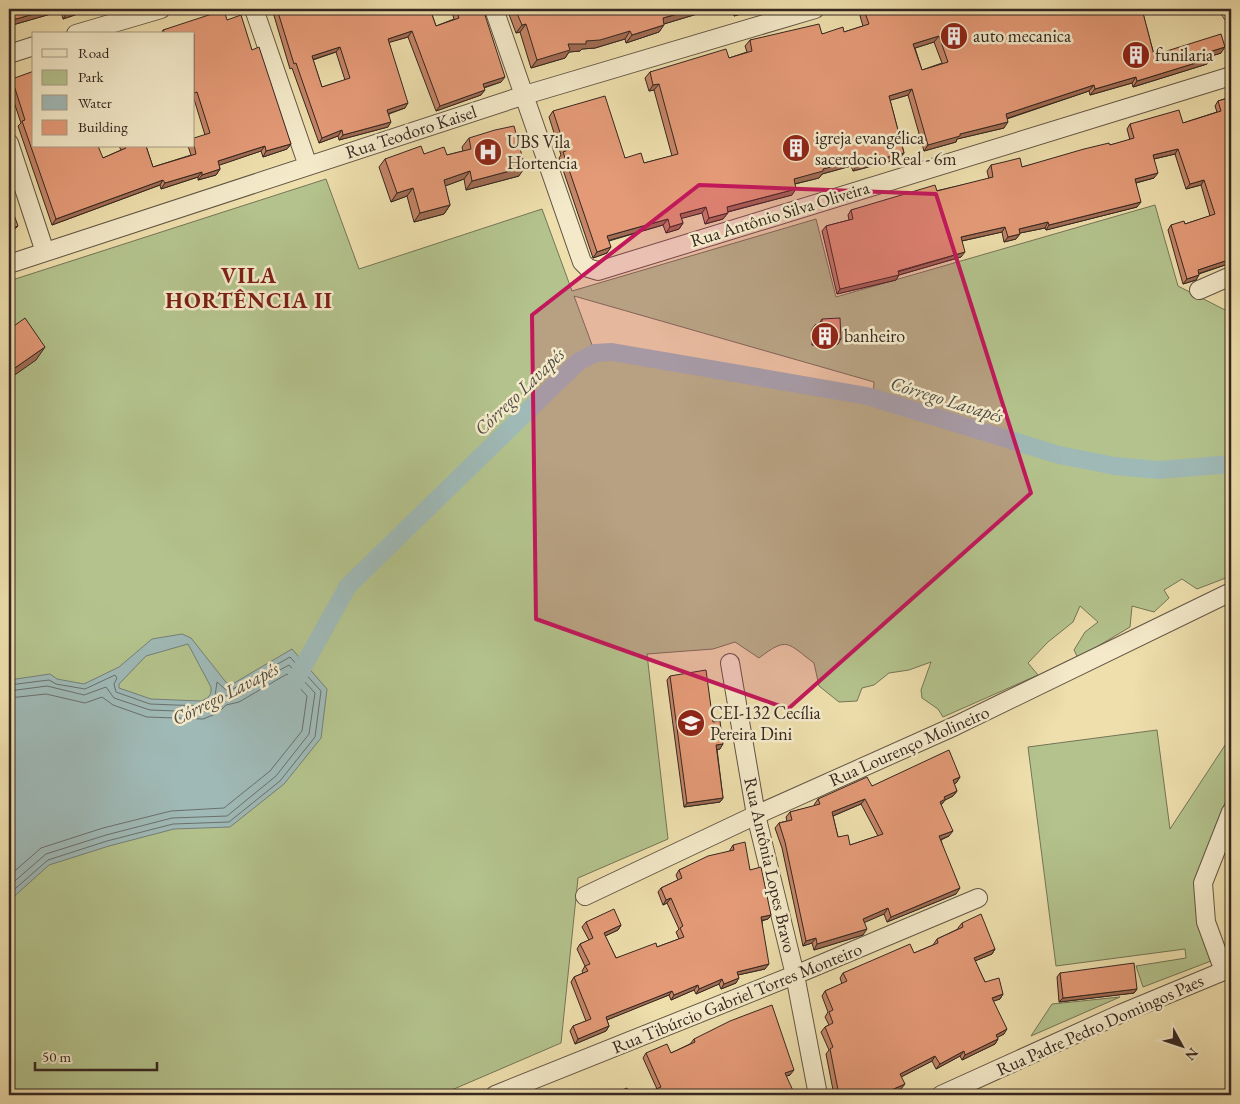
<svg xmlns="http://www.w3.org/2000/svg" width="1240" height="1104" viewBox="0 0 1240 1104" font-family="'EB Garamond',serif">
	<rect width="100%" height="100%" fill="#eedfad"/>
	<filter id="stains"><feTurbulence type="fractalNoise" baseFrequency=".004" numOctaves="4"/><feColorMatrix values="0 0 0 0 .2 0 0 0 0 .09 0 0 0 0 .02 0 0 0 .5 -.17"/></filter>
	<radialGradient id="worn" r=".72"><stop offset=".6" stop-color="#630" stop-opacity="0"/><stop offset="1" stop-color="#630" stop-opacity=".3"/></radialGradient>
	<path fill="#b4c38d" stroke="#747557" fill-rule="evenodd" d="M326 179 359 269 542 209 572 291 816 219 836 297 1155 205 1178 286 1231 313V576L1197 589 1182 579 1164 590 1169 598 1154 612 1132 606 1130 627 1078 658 1074 650 1085 632 1098 622 1080 606 1073 622 1048 642 1028 663 1038 675 943 717 938 709 922 698 921 690 931 662 909 670 889 673 874 685 862 688 857 701 839 702 819 686 814 663C787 643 788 636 759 658L735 642 713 649 647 654 668 839 578 878 561 1043 440 1095H9V281ZM574 296 874 382 873 398 612 352 595 353Z
		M1157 730 1170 829 1231 736V789L1215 827 1199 885 1211 961 1143 987 1136 966 1186 958 1185 949 1056 966 1028 747Z
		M1120 997 1031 1036 1052 1004Z"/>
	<path fill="#9fb9b6" stroke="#757f7a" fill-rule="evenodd" d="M182 634 191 638 229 686 292 649 327 689 321 738 284 784 230 827 174 829 109 846 49 865 9 901V680L50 674 57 679 84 684 119 667 152 639ZM188 644 211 687C212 696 208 698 201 701L151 699 119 688V684L146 656Z"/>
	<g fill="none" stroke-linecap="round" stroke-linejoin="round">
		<path stroke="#6a706c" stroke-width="1" d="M9 685 49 680 56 684 85 689 115 675 117 678 114 684 116 692 150 704 201 706 211 702 215 696 217 682 226 690H231L290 657 321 691 315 737 280 781 229 822 173 824 107 841 48 860 9 894
			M9 691 47 686 84 695 106 687 114 698 150 710 203 712 215 706 223 696 235 695 289 665 315 693 309 734 276 776 227 816 172 818 106 835 46 854 9 886
			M9 698 46 694 85 703 102 697 113 705 147 717 203 719 218 713 226 705 239 702 287 674 307 696 302 731 270 771 224 808 171 811 103 828 41 848 9 876"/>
		<path stroke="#9fb9b6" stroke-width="18" d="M294 683 348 586 578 362 595 353 612 352 867 396 1059 455 1115 466 1159 470 1231 464"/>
		<defs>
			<path id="minor" d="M254 9 308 166
				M494 9 582 262 588 268 598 271 1231 76
				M1230 9 1231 12
				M76 34 161 9
				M9 54 34 46
				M9 143 45 252
				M9 264 525 95 815 9
				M1199 290 1231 276
				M730 663 756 815 795 975 818 1095
				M585 896 756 815 955 726 1231 592
				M1224 971 1206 922 1203 883 1231 812
				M495 1095 807 970 978 898
				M941 1095 1120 1014 1231 968"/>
		</defs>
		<use href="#minor" stroke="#635544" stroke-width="20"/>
		<use href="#minor" stroke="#f4eaca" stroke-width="18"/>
	</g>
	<path fill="#c48466" stroke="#352721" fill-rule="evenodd" d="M9 9H92L63 19 61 11 9 26Z
		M272 9H430L436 26 454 19 451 9H483L501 82 484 88 481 95 436 111 408 37 389 42 405 108 389 114 388 127 339 140 338 136 319 143 292 68 290 69ZM336 52 345 80 322 87 313 60Z
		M507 9H726L708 14 707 11 664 24 659 32 626 43 625 39 595 48 582 49 580 51 569 52 565 58 531 68 520 32 516 33Z
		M732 9H758L734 16Z
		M870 9H1147L1142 10 1154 55 1221 53 1211 56 1212 58 1207 64 1133 87 1132 83 1090 95 1089 91 1007 119 1004 128 957 139 956 142 924 151 908 95 890 100 904 153 899 159 853 171 851 166 822 174 819 178 795 184 792 195 728 212 723 219 705 224 702 213 681 218 683 223 679 229 666 233 663 225 609 241 607 253 593 258 559 158 561 155 549 117 553 111 625 158 644 163 672 156 654 90 649 91 645 78 650 72 729 58 747 52 745 46 750 40 844 32 863 26 860 16 864 10ZM934 42 942 63 922 70 915 48Z
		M227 20 252 50 291 144 287 149 263 157 261 151 219 165 220 169 216 175 198 180V177L161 189 160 185 52 225 18 126 21 123 9 87V83L12 79 103 158 121 150 119 146H146L153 167 191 155 188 146H194L205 135 194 99V34H161L163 30Z
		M1231 97V263L1199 274 1196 280 1183 284 1168 230 1171 225 1185 224 1210 216 1201 185 1186 189 1175 154 1154 159V178L1136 183 1137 207 1046 230 1045 228 1020 233 1016 239 1004 242 1002 232 962 241 961 257 899 275 896 280 837 294 822 231 826 226 849 220 848 215 851 210 989 179 987 171 991 165 1022 167 1130 140 1127 129 1130 124 1183 123 1217 112 1215 106 1218 101Z
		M469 138 519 176 466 190 464 179 445 186 450 205 444 214 414 222 407 196 391 202 379 167 385 159 424 154 447 155 463 151 462 147Z
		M822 319 838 344 812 345V329L815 325 819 324Z
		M670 676 713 722 720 749H717L723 798 720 802 684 807 667 680Z
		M960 777 956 783 954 784 957 791 953 796 945 800 941 805 949 836 941 840 956 894 887 922 884 914 864 922 863 935 814 950 812 943 803 946 782 848 775 828 779 823 787 821 786 817 790 812 815 806 814 805 818 799 872 786ZM861 804 878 836 850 845 838 837 833 816Z
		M733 845 750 870 771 915 768 919 762 921 765 969 738 975 736 983 721 989 719 984 696 994 694 990 671 1000 669 995 648 1003 607 1020 609 1026 606 1031 575 1044 570 1031 573 1026 586 1021 571 982 574 977 583 973 582 971 585 966 577 949 580 944 589 940 582 927 586 922 621 925 618 930 605 936 616 958 657 947 679 939 676 932 679 929 667 903 663 905 658 892 661 888 678 880 676 875 679 870 730 851V850Z
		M962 923 995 949 992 954 975 961 985 982 1003 994 1000 999 993 1001 1004 1034 997 1037 998 1039 995 1044 962 1060 960 1056 936 1069 932 1061 901 1077V1089L887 1095H834L826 1054 829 1050 821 1032 825 1027 829 1025 825 1017 828 1012 822 996 825 991 842 984 840 978 843 973 914 953 933 945 937 939 958 929V928Z
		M1060 973 1137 989 1134 993 1059 1002 1057 977Z
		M694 1039 790 1075 787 1076 657 1089 643 1058 646 1053H671L690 1044Z"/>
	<path fill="#a06c53" stroke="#352721" d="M51 9H62L61 11 9 26V21Z
		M80 9H92L63 19 67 13Z
		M695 9H709L707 11 657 26 663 18Z
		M712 9H726L708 14Z
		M740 9H758L734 16Z
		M526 24 520 32 516 33 522 25Z
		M664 25 659 32 626 43 632 35Z
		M412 31 408 37 384 44 388 39Z
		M630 31 625 39 595 48 582 49 580 51 569 52 565 58 531 68 537 60 568 44Z
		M939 36 934 42 909 50 913 44Z
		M340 47 336 52 308 61 312 56Z
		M1225 47 1221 53 1205 58 1209 52Z
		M1212 58 1207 64 1133 87 1137 81Z
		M505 77 501 82 479 89 483 84Z
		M1136 77 1132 83 1090 95 1095 89Z
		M659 84 654 90 649 91 653 85Z
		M1094 85 1089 91 1002 120 1006 114Z
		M912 89 908 95 885 102 889 96Z
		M485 90 481 95 436 111 440 106Z
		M408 103 405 108 384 115 387 110Z
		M391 122 388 127 339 140 343 135Z
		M1008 122 1004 128 957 139 956 142 924 151 928 145 960 134Z
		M342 130 338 136 319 143 322 138Z
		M291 144 287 149 263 157 266 151Z
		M265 146 261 151 214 167 218 161Z
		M1178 149 1175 154 1149 160 1153 155Z
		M904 153 899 159 853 171 857 165Z
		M856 160 851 166 822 174 819 178 790 185 794 179 823 169Z
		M525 167 519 176 466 190 472 181Z
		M220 169 216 175 198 180 202 175Z
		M470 171 464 179 437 189 444 180Z
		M202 172 198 177 161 189 165 183Z
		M1158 173 1154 178 1131 184 1135 179Z
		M163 180 160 185 52 225 56 219Z
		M1204 180 1201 185 1186 189 1190 184Z
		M413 188 407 196 391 202 397 193Z
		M796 189 792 195 723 213 727 207Z
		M1141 202 1137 207 1046 230 1049 225Z
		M450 205 444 214 414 222 420 213Z
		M706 207 702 213 676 220 680 214Z
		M728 213 723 219 705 224 709 218Z
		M668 219 663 225 603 242 607 236Z
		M1048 222 1045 228 1015 234 1019 229Z
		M683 223 679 229 666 233 670 227Z
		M18 226 14 230 9 232V229Z
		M1005 227 1002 232 957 242 961 237Z
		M1020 234 1016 239 1004 242 1008 237Z
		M611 247 607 253 593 258 597 252Z
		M965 252 961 257 899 275 896 280 837 294 840 289Z
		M1231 259V263L1194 275 1198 270Z
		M1199 275 1196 280 1183 284 1187 279Z
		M841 339 838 344 812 345 815 340Z
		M45 347 36 360 9 379V372Z
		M723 744 720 749 713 750 716 745Z
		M960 777 956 783 949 786 953 780Z
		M957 791 953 796 945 800 941 805 936 807 944 797Z
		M723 798 720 802 684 807 687 803Z
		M865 799 861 804 828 818 832 812Z
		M953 831 949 836 935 842 939 836Z
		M960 888 956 894 887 922 891 917Z
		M671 898 667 903 663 905 666 900Z
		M888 908 884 914 859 925 863 919Z
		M771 915 768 919 758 921 761 917Z
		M621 925 618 930 601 938 604 933Z
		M867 929 863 935 814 950 817 944Z
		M816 938 812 943 803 946 806 941Z
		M995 949 992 954 970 963 974 958Z
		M769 964 765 969 733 976 737 972Z
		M739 978 736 983 721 989 724 984Z
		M722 979 719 984 696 994 699 989Z
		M698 985 694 990 671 1000 674 995Z
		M1137 989 1134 993 1059 1002 1063 998Z
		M672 991 669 995 602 1022 606 1017Z
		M1003 994 1000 999 988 1003 992 998Z
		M609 1026 606 1031 575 1044 578 1039Z
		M1007 1029 1004 1034 993 1040 996 1035Z
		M998 1039 995 1044 962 1060 965 1055Z
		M964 1051 960 1056 936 1069 940 1064Z
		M935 1056 932 1061 897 1079 900 1074Z
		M794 1070 790 1075 782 1077 785 1073Z
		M905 1084 901 1089 887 1095H880Z"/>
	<path fill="#e49a77" stroke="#352721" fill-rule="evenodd" d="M9 9H51L9 21Z
		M66 9H80L67 13Z
		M277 9H430L436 26 459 18 456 9H483L505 77 483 84 485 90 440 106 412 31 388 39 408 103 387 110 391 122 343 135 342 130 322 138 296 63 294 64ZM340 47 350 78 322 87 312 56Z
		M515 9H695L663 18 664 25 632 35 630 31 600 40 586 41V44H568L570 50 537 60 526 24 522 25Z
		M870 9H1142L1154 55 1221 34 1225 47 1209 52 1212 58 1137 81 1136 77 1095 89 1094 85 1006 114 1008 122 960 134V136L928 145 912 89 889 96 904 153 857 165 856 160 823 169V171L794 179 796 189 727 207 728 213 709 218 706 207 680 214 683 223 670 227 668 219 607 236 611 247 597 252 563 152 566 151 553 111 605 96 625 158 641 153 644 163 678 154 659 84 653 85 650 72 726 49 729 58 752 51 750 40 819 24 822 34 843 27 844 32 869 24 864 10ZM939 36 948 62 922 70 913 44Z
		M224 10 227 20 241 15 252 50 259 47 291 144 266 151 265 146 218 161 220 169 202 175V172L165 183 163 180 56 219 22 121 25 120 12 79 34 71V146H98L103 158 126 148 125 146H146L153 167 196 154 194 145V138L210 133 197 92 194 93V34H164L165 33 163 30Z
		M1231 97V259L1198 270 1199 275 1187 279 1171 225 1184 221 1185 224 1215 214 1204 180 1190 184 1178 149 1153 155 1158 173 1135 179 1141 202 1049 225 1048 222 1019 229 1020 234 1008 237 1005 227 961 237 965 252 898 271 899 275 840 289 826 226 853 219 851 210 935 185 937 191 993 177 991 165 1004 162 1020 158 1022 167 1084 149 1109 143 1110 145 1134 138 1130 124 1179 110 1183 123 1221 111 1218 101Z
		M514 126 525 167 472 181 470 171 444 180 450 205 420 213 413 188 397 193 385 159 421 146 424 154 444 147 447 155 471 149 469 138 495 130Z
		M9 201 18 226 9 229Z
		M9 317 14 326 25 318 45 347 9 372Z
		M840 318 841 339 815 340V325L822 324V319Z
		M706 670 713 722 720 721 723 744 716 745 723 798 687 803 670 676Z
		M949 750 960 777 953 780 957 791 944 797 945 799 940 802 953 831 939 836 960 888 891 917 888 908 863 919 867 929 817 944 816 938 806 941 785 842 779 823 792 820 790 812 820 804 818 799 867 777 872 786ZM865 799 883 834 850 845 848 835 838 837 832 812Z
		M745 842 750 870 761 867 771 915 761 917 769 964 737 972 739 978 724 984 722 979 699 989 698 985 674 995 672 991 652 999 606 1017 609 1026 578 1039 573 1026 591 1019 574 977 588 971 585 966 590 964 580 944 593 938 586 922 614 909 621 925 604 933 616 958 656 943 657 947 684 937 680 928 683 926 671 898 666 900 661 888 682 878 679 870 708 856 734 850 733 845Z
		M981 914 995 949 974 958 985 982 999 978 1003 994 992 998 1007 1029 996 1035 998 1039 965 1055 964 1051 940 1064 935 1056 900 1074 905 1084 880 1095H839L830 1049 833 1047 825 1027 833 1023 829 1012 833 1010 825 991 847 981 843 973 910 944 914 953 938 943 937 939 963 927 962 923Z
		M1134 963 1137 989 1063 998 1060 973Z
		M772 1005 794 1070 785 1073 795 1095H642L661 1087 646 1053 667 1044 671 1053 695 1042 694 1039 730 1021Z
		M627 1088 630 1095H610Z"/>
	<path fill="#c2185b" fill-opacity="0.2" stroke="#c2185b" stroke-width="4" stroke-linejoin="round" d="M699 185 936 194 1031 493 788 709 536 619 532 315Z"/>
	<defs>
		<symbol id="building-disc" viewBox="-11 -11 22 22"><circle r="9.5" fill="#8f2418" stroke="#f4eaca"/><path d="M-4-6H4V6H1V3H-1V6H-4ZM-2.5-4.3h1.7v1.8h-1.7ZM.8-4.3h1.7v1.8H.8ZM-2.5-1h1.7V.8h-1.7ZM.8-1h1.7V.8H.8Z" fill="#fff"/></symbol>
		<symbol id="hospital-disc" viewBox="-11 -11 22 22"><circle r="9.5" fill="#8f2418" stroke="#f4eaca"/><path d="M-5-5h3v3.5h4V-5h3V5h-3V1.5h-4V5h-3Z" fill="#fff"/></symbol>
		<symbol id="school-disc" viewBox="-11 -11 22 22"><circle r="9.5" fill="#8f2418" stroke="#f4eaca"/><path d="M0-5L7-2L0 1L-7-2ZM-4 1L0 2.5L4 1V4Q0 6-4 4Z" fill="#fff"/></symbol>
	</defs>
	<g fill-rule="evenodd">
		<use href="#building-disc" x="938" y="20" width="32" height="32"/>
		<use href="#building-disc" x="1120" y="39" width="32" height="32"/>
		<use href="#building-disc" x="780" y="132" width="32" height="32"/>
		<use href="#hospital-disc" x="472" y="136" width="32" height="32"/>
		<use href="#building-disc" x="809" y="320" width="32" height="32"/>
		<use href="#school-disc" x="675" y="707" width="32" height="32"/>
	</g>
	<g text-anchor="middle" stroke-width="5" stroke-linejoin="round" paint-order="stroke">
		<g font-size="18" fill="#352721" stroke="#f4eaca" text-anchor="start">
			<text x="973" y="42">auto mecanica</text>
			<text x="1155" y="61">funilaria</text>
			<text x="815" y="144">igreja evangélica<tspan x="815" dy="21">sacerdocio Real - 6m</tspan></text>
			<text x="507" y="148">UBS Vila<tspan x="507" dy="21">Hortencia</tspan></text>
			<text x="844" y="342">banheiro</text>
			<text x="710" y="719">CEI-132 Cecília<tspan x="710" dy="21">Pereira Dini</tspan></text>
		</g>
		<g font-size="18" fill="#352721" stroke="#f4eaca">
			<text transform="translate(411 132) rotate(-18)" y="6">Rua Teodoro Kaisel</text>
			<text transform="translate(780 214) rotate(-17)" y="6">Rua Antônio Silva Oliveira</text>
			<text transform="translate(909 746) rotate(-24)" y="6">Rua Lourenço Molineiro</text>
			<text transform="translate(770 865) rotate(77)" y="6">Rua Antônia Lopes Bravo</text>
			<text transform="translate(737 998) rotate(-22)" y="6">Rua Tibúrcio Gabriel Torres Monteiro</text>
			<text transform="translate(1100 1025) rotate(-24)" y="6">Rua Padre Pedro Domingos Paes</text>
		</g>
		<g font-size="19" font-style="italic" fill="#504c46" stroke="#f4eaca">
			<text transform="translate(519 391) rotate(-44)" y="7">Córrego Lavapés</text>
			<text transform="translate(947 399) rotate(17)" y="7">Córrego Lavapés</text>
			<text transform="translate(225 693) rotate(-27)" y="7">Córrego Lavapés</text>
		</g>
		<g font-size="22" font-weight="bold" letter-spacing="1" fill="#7a1f14" stroke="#f4eaca">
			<text x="249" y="283">VILA<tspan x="249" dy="25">HORTÊNCIA II</tspan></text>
		</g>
	</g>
	<rect width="1240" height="1104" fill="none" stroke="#eedfad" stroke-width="30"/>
	<rect x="10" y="10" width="1220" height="1084" fill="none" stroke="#352721" stroke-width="2.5"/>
	<rect x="15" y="15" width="1210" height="1074" fill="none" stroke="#352721"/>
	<rect x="32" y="32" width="162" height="115" fill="#f4eaca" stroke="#a89c86"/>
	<rect x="42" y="49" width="25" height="8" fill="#f4eaca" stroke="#a89c86"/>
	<text x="78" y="58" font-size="15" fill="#352721">Road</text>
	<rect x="42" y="70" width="25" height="15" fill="#b4c38d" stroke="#a89c86"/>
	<text x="78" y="82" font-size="15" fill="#352721">Park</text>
	<rect x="42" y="95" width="25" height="15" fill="#9fb9b6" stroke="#a89c86"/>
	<text x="78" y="108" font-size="15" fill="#352721">Water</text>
	<rect x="42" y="120" width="25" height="15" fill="#e49a77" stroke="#a89c86"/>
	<text x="78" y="132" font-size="15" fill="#352721">Building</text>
	<g transform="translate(1182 1046) rotate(130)" stroke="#f4eaca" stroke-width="4" paint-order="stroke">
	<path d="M0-4L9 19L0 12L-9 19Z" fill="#352721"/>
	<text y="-8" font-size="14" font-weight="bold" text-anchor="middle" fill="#352721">N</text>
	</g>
	<path d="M35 1062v8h122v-8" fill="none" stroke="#352721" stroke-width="2.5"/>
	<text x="42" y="1062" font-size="15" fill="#352721" stroke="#f4eaca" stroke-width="4" paint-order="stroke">50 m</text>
	<rect width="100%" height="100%" filter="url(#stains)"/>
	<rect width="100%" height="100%" fill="url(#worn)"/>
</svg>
